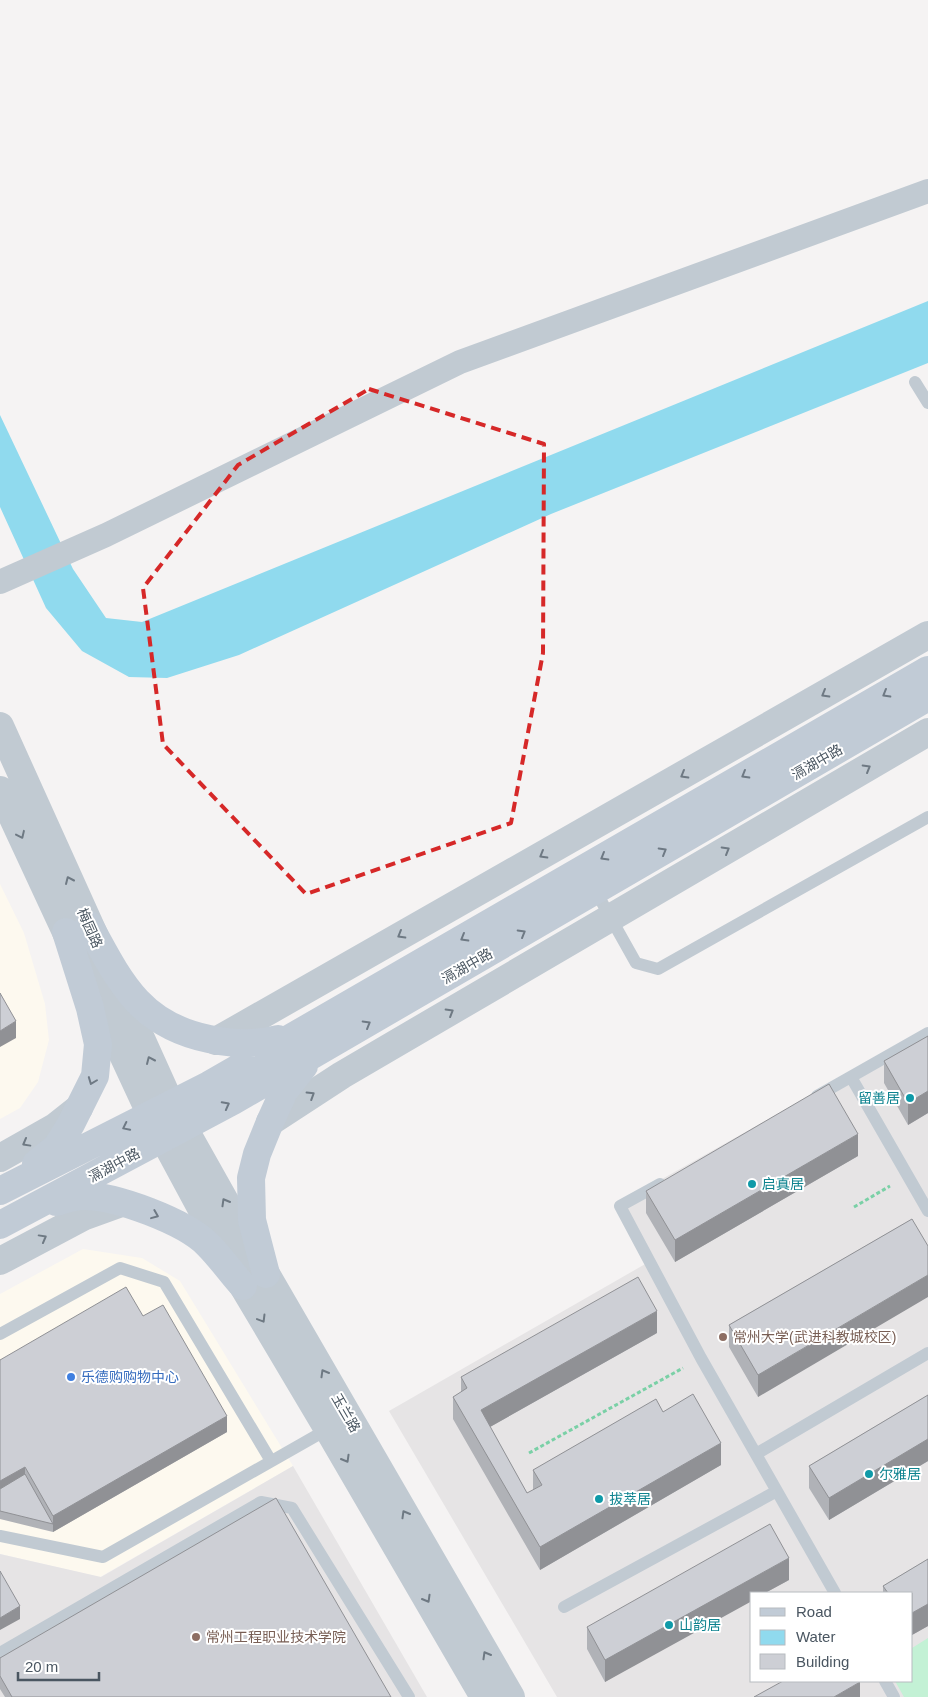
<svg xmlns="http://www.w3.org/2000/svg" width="928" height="1697" viewBox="0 0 928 1697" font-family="Arial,'Noto Sans SC',sans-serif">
	<rect width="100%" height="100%" fill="#f5f3f3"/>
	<path fill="#fdf9ef" d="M0 884 24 933 45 1004 49 1040 38 1082 20 1108 0 1119Z
		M83 1249 142 1258 180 1281 293 1466 100 1577 0 1554V1294Z"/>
	<path fill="#e6e4e5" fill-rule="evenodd" d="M928 1029V1697H557L389 1411 647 1263 616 1205ZM752 1593H912V1681H752Z
		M293 1466 427 1697H0V1554L101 1577Z"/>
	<path fill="#c3f1d5" d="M928 1638V1697H904L895 1681H912V1648Z"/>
	<path fill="#90daee" d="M928 301V363L551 514 239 655 167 678 129 677 82 651 46 608 0 507V415L73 569 106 618 142 622Z"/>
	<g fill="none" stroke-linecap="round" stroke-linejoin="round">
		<path stroke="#7ad0a6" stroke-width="3" stroke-dasharray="4 2.5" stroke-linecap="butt" d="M854 1207 890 1186
			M529 1453 683 1368"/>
		<path stroke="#c1cad2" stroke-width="12" d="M915 382 928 403
			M595 890 636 963 658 969 928 817
			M851 1077 928 1211
			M817 1096 928 1033
			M660 1184 620 1206 701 1358 835 1593
			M0 1334 120 1268 164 1282 271 1461
			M756 1454 928 1353
			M0 1536 103 1557 328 1429
			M564 1607 777 1491
			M0 1653 261 1502 292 1508 409 1697
			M885 1681 894 1697"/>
		<path stroke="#c1cad2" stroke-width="24" d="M0 582 106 535 460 362 928 191"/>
		<path stroke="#c1cad2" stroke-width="28" d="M0 726 171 1105 266 1274 511 1697
			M0 790 151 1115 243 1286 328 1429 484 1697
			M216 1041 928 635
			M270 1122 342 1075 928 732
			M0 1158 55 1127 79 1108
			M0 1261 85 1216 121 1203"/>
		<path stroke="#c1cbd6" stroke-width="28" d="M89 925C120 982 140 1025 209 1039 232 1044 256 1045 278 1039
			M36 1164 57 1147 71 1124 95 1076 98 1044 90 1008 66 932
			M0 1191 209 1085 928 670
			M56 1202C64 1200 74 1196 82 1196 115 1195 186 1222 208 1245 221 1258 231 1273 243 1286
			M0 1225 233 1101 928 697
			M266 1274 252 1220 251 1178 257 1154 270 1122 284 1091 304 1066"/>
	</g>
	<path fill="#b0b2b7" d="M928 1036V1113L908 1125 884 1083V1061Z
		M858 1156 675 1262 646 1213V1191Z
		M912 1219 758 1397 729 1347V1325Z
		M143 1316 227 1432 53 1532 0 1519V1360Z
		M657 1333 490 1427 527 1493 533 1490V1470L663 1412 721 1465 540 1570 453 1419V1397L461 1392V1377Z
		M928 1395V1461L829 1520 809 1488V1466Z
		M928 1559V1626L912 1635V1593H883V1586Z
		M789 1580 765 1593H752L605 1682 587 1649V1627Z
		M0 1658 391 1697H5L0 1689Z"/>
	<path fill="#909195" d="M16 1021V1038L0 1047V1031Z
		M928 1091V1113L908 1125V1103Z
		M858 1134V1156L675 1262V1240Z
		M928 1275V1297L758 1397V1375Z
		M657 1311V1333L481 1432V1410Z
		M227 1416V1432L53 1532V1516Z
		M928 1439V1461L829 1520V1498Z
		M721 1443V1465L540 1570V1547Z
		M25 1467V1483L0 1497V1481Z
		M789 1558V1580L765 1593H752V1601L605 1682V1660Z
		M928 1604V1626L912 1635V1613Z
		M20 1606V1619L0 1630V1618Z
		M860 1682V1697H834Z"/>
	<path fill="#cdcfd5" stroke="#909195" d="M0 993 16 1021 0 1031Z
		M928 1036V1091L908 1103 884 1061Z
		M829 1084 858 1134 675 1240 646 1191Z
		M912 1219 928 1246V1275L758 1375 729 1325Z
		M638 1277 657 1311 481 1410 527 1493 542 1485 533 1470 656 1399 663 1412 693 1394 721 1443 540 1547 453 1397 467 1388 461 1377Z
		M126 1287 143 1316 163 1305 227 1416 53 1516 25 1467 0 1481V1360Z
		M928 1395V1439L829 1498 809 1466Z
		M25 1474 53 1524 0 1511V1489Z
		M276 1498 391 1697H12L0 1676V1658Z
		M770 1524 789 1558 605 1660 587 1627Z
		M928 1559V1604L912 1613V1593H888L883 1586Z
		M0 1571 20 1606 0 1618Z
		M783 1681H860V1682L834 1697H754Z"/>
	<defs><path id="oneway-chevron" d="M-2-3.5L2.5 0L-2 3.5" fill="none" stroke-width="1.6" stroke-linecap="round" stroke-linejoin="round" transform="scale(1.25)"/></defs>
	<g stroke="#6e7983">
		<use href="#oneway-chevron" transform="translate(825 694) rotate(150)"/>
		<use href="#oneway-chevron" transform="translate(867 768) rotate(-30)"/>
		<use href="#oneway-chevron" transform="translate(684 775) rotate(150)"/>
		<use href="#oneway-chevron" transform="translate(21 835) rotate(65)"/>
		<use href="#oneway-chevron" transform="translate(726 850) rotate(-30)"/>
		<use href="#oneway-chevron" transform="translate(543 855) rotate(150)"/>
		<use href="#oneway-chevron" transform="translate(69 880) rotate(-114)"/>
		<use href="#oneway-chevron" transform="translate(401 935) rotate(150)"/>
		<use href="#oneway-chevron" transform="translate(450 1012) rotate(-31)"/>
		<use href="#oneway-chevron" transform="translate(150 1060) rotate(-114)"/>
		<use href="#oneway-chevron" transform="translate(311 1095) rotate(-32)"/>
		<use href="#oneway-chevron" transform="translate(26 1143) rotate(151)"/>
		<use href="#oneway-chevron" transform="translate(225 1202) rotate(-120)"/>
		<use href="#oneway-chevron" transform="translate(43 1238) rotate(-29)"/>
		<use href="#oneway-chevron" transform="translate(262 1319) rotate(59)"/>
		<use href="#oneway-chevron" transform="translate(324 1373) rotate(-120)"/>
		<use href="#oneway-chevron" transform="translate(346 1459) rotate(60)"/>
		<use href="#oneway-chevron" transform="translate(405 1514) rotate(-120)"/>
		<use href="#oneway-chevron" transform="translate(427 1599) rotate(60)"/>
		<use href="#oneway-chevron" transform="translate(486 1655) rotate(-120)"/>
	</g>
	<g stroke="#6e7984">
		<use href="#oneway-chevron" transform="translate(886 694) rotate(150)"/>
		<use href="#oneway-chevron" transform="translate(745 775) rotate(150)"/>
		<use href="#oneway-chevron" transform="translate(663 851) rotate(-30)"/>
		<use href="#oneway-chevron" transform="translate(604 857) rotate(150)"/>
		<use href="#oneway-chevron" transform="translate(522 933) rotate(-30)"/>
		<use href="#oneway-chevron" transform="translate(464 938) rotate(150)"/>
		<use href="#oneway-chevron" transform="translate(367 1024) rotate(-30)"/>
		<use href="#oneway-chevron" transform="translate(92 1081) rotate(111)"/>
		<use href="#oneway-chevron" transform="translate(226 1105) rotate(-28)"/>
		<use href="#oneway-chevron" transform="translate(126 1127) rotate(154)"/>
		<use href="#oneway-chevron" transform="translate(155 1215) rotate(22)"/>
	</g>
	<path fill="none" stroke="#d62828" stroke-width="4" stroke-dasharray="10 6" stroke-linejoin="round" d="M369 389 544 444 543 653 511 823 306 894 163 744 143 588 238 465Z"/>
	<g fill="#0f9aa8" stroke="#fff" stroke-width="2">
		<circle cx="910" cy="1098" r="5"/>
		<circle cx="752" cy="1184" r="5"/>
		<circle cx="869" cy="1474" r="5"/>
		<circle cx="599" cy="1499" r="5"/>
		<circle cx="669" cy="1625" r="5"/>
	</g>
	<g fill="#8d6e63" stroke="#fff" stroke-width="2">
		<circle cx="723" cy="1337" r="5"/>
		<circle cx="196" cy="1637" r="5"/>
	</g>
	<circle fill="#3f7fe0" stroke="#fff" stroke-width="2" cx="71" cy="1377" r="5"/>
	<g text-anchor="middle" stroke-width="4" stroke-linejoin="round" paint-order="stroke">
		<g font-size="14" fill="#4a5661" stroke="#fff">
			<text transform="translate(817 762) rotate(-30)" y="5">滆湖中路</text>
			<text transform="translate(90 928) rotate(66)" y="5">梅园路</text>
			<text transform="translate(467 966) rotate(-30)" y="5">滆湖中路</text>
			<text transform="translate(114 1165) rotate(-28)" y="5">滆湖中路</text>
			<text transform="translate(346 1413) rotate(60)" y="5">玉兰路</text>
		</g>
		<g font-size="14" fill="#0d838f" stroke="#fff" text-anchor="start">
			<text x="900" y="1103" text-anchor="end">留善居</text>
			<text x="762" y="1189">启真居</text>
			<text x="879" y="1479">尔雅居</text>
			<text x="609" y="1504">拔萃居</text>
			<text x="679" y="1630">山韵居</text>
		</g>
		<g font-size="14" fill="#785e54" stroke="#fff" text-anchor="start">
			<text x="733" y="1342">常州大学(武进科教城校区)</text>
			<text x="206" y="1642">常州工程职业技术学院</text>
		</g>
		<g font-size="14" fill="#366cbe" stroke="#fff" text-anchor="start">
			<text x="81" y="1382">乐德购购物中心</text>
		</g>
	</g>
	<rect x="750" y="1592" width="162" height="90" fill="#ffffff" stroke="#b7bbc0"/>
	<rect x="760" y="1608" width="25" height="8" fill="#c1cbd6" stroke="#b7bbc0"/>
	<text x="796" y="1617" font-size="15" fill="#4a5661">Road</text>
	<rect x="760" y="1630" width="25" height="15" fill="#90daee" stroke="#b7bbc0"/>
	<text x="796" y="1642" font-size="15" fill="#4a5661">Water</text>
	<rect x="760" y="1654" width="25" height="15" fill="#cdcfd5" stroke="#b7bbc0"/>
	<text x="796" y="1667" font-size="15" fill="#4a5661">Building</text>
	<path d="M18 1672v8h81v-8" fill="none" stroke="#4a5661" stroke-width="2.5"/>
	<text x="25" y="1672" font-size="15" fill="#4a5661" stroke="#ffffff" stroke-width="4" paint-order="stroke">20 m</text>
</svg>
